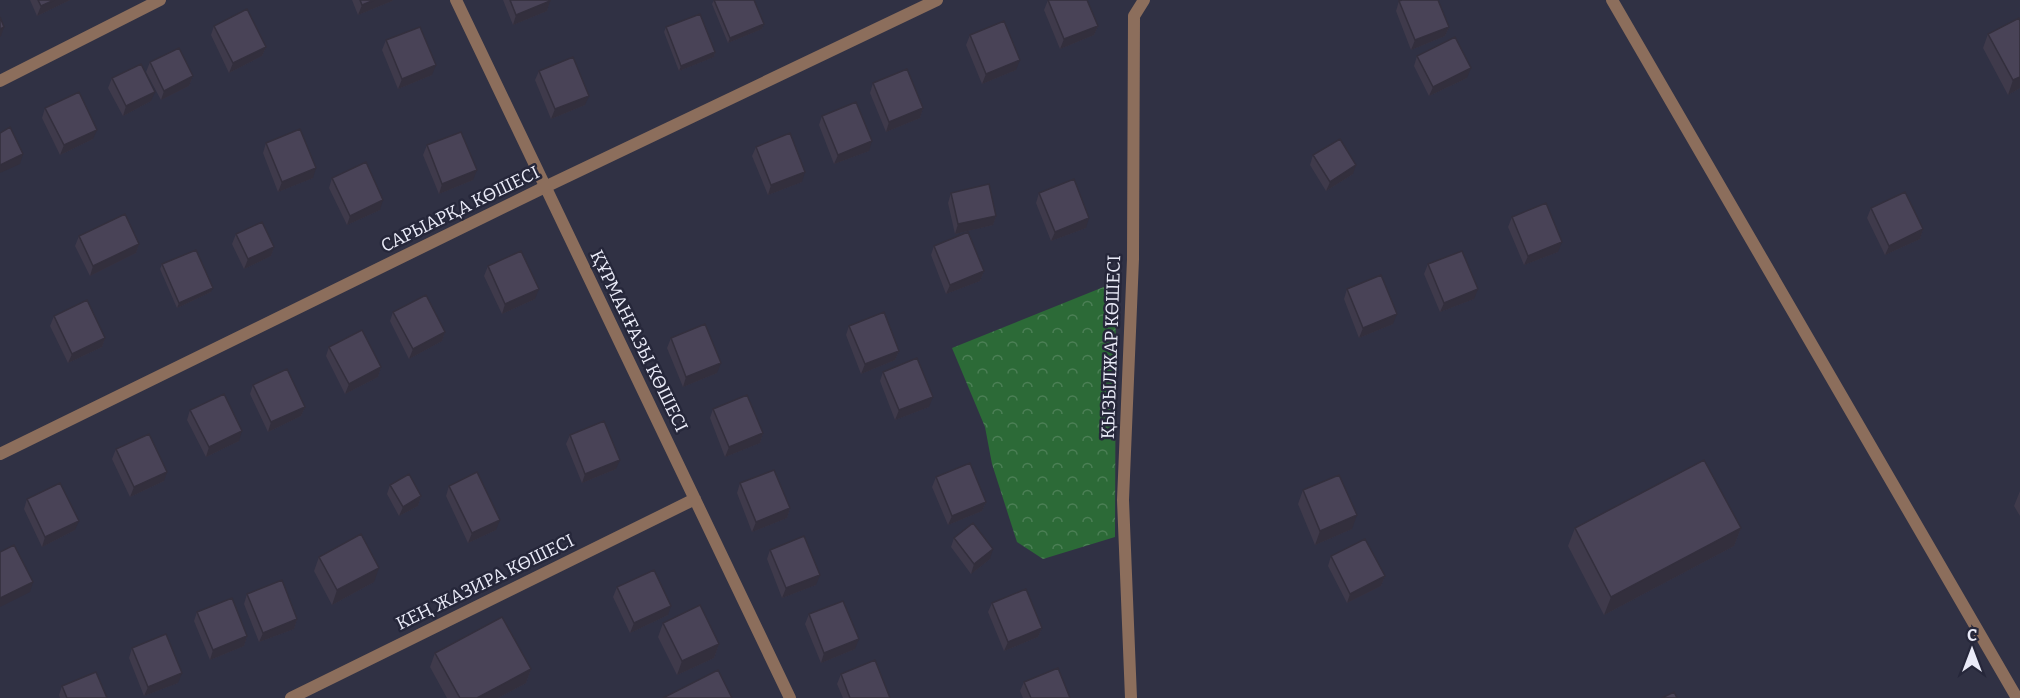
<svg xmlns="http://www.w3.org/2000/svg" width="2020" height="698" viewBox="0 0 2020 698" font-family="Bitter,serif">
	<defs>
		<pattern id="forest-crowns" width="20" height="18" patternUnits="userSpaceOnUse" patternTransform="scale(1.5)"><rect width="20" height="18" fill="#2c6a37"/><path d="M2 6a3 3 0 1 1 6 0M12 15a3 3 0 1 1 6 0" fill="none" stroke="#4b7f55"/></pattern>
	</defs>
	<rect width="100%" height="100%" fill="#303144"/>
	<path fill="url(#forest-crowns)" d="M1116 282 1115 537 1043 559 1017 542 992 464 985 427 952 348Z"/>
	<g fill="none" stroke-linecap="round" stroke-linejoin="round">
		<path stroke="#8c6e5c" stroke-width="12" d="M456 0 790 698
			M1612 0 2017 698
			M0 81 160 0
			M0 454 545 187 937 0
			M291 698 695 499
			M1131 698 1123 500 1133 259 1134 16 1144 0"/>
	</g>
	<path fill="#3f3a4b" d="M30 0H70L37 16Z
		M352 0H393L392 1 358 15Z
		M503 0H550L547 11 513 25Z
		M714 0H754L764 24 762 29 728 43 712 4Z
		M1048 0 1098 26 1094 35 1060 49 1044 10Z
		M1399 1 1449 27 1445 36 1411 50 1396 11Z
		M214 26 266 47 262 56 229 73 211 35Z
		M666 27 715 52 714 57 679 71 664 32Z
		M1988 34 2020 88 2008 95 1983 48Z
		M970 35 1016 70 982 84 966 45Z
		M386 40 432 75 398 89 382 50Z
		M1417 56 1467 78 1429 96 1414 66Z
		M150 62 193 76 189 86 161 100 146 72Z
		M539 71 585 105 551 119 535 80Z
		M112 78 151 101 123 116 108 88Z
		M873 83 923 108 920 118 886 132 870 93Z
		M45 108 93 139 60 155 42 118Z
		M822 116 869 151 834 164 819 125Z
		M266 143 313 178 278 192 263 153Z
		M427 145 473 180 439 194 423 155Z
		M756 147 802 182 768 195 752 156Z
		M1313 155 1353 174 1326 191 1310 165Z
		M332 178 380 210 347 225 329 188Z
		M951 193 996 216 993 225 955 234 948 203Z
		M1039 193 1086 228 1051 241 1036 203Z
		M1871 208 1923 229 1920 239 1885 255 1867 218Z
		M1512 217 1558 252 1524 265 1508 227Z
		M236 234 274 247 271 256 244 269 232 244Z
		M79 236 139 244 136 253 90 276 75 246Z
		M934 246 984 271 980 281 946 294 931 255Z
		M162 264 211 292 177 308 160 269Z
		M1428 264 1474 299 1440 312 1424 274Z
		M488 266 535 299 502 314 484 276Z
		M1347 289 1393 324 1359 338 1344 299Z
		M393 312 445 332 442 341 409 359 390 321Z
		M54 316 105 338 102 347 68 363 50 326Z
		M849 326 899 351 895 360 861 374 846 335Z
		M671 338 717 373 683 387 667 348Z
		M329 347 381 367 378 377 345 394 326 356Z
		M883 372 929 407 895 420 880 381Z
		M253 385 305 407 301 416 268 432 250 394Z
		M713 409 763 433 760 443 725 457 710 418Z
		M190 410 239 441 206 457 187 420Z
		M570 435 616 469 582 483 566 444Z
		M116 449 164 481 130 497 112 459Z
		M936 477 986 502 982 511 948 525 932 487Z
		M740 483 790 508 787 518 752 532 737 493Z
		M390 485 421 496 418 506 399 516 387 494Z
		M449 486 496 530 468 543 446 496Z
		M1303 490 1352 529 1315 545 1298 504Z
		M2020 491V516L2014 506Z
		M27 499 75 530 42 547 24 509Z
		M1575 528H1741L1734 546 1604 615 1568 546Z
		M954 538 990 559 971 574 951 547Z
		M770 550 816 585 782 598 767 559Z
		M1331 556 1385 576 1381 586 1347 603 1328 566Z
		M319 557 374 582 332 605 314 571Z
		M617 587 668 615 630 633 613 597Z
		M247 594 297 619 294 629 259 642 244 604Z
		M992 603 1042 628 1038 637 1004 651 988 612Z
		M197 612 247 636 244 646 210 660 194 621Z
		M809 614 855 649 821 663 805 624Z
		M663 623 719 644 714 658 677 675 658 637Z
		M132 648 178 683 144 696 129 658Z
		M435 653 531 669 526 683 498 698H447L430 667Z
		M841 674 890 698H843L837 684Z
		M1024 682 1070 698H1023L1020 691Z
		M62 686 107 698H60L59 695Z"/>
	<path fill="#332f3d" d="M54 0H70L37 16 41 6Z
		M374 0H393L392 1 358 15 362 5Z
		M550 1 547 11 513 25 516 15Z
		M764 24 762 29 728 43 730 38Z
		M1098 26 1094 35 1060 49 1064 39Z
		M4 27 1 36 0 37V29Z
		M1449 27 1445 36 1411 50 1415 40Z
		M266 47 262 56 229 73 233 63Z
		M715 52 714 57 679 71 681 66Z
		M1020 60 1016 70 982 84 986 74Z
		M436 65 432 75 398 89 402 79Z
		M1471 68 1467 78 1429 96 1433 87Z
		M193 76 189 86 161 100 164 91Z
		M2020 77V88L2008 95 2013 80Z
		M155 92 151 101 123 116 126 106Z
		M589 96 585 105 551 119 555 109Z
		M923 108 920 118 886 132 889 122Z
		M97 130 93 139 60 155 64 145Z
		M872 141 869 151 834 164 838 155Z
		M23 154 20 164 0 173V165Z
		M1356 165 1353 174 1326 191 1330 182Z
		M316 168 313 178 278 192 282 182Z
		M477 170 473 180 439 194 442 184Z
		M805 172 802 182 768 195 771 185Z
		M383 200 380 210 347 225 350 216Z
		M996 216 993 225 955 234 958 224Z
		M1089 218 1086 228 1051 241 1055 232Z
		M1923 229 1920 239 1885 255 1889 246Z
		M1562 242 1558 252 1524 265 1528 256Z
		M139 244 136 253 90 276 93 266Z
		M274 247 271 256 244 269 248 259Z
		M984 271 980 281 946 294 950 285Z
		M213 288 211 292 177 308 179 303Z
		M539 289 535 299 502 314 505 304Z
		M1478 289 1474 299 1440 312 1444 303Z
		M1397 314 1393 324 1359 338 1363 328Z
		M445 332 442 341 409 359 413 349Z
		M105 338 102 347 68 363 72 354Z
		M899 351 895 360 861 374 865 364Z
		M721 363 717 373 683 387 686 377Z
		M381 367 378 377 345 394 349 384Z
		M933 397 929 407 895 420 899 410Z
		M305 407 301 416 268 432 271 422Z
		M242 431 239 441 206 457 209 447Z
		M763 433 760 443 725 457 729 447Z
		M620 460 616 469 582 483 585 474Z
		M167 472 164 481 130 497 134 487Z
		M421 496 418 506 399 516 403 507Z
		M986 502 982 511 948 525 952 516Z
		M790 508 787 518 752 532 756 522Z
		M1357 515 1352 529 1315 545 1320 531Z
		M500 520 496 530 468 543 472 533Z
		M79 521 75 530 42 547 45 537Z
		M1741 528 1734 546 1604 615 1611 597Z
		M993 549 990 559 971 574 974 564Z
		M379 568 374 582 332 605 337 590Z
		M820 575 816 585 782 598 786 588Z
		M1385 576 1381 586 1347 603 1350 594Z
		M33 582 30 592 0 607V598Z
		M671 606 668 615 630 633 634 623Z
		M297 619 294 629 259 642 263 633Z
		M1042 628 1038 637 1004 651 1008 642Z
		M247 636 244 646 210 660 213 650Z
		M859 639 855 649 821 663 824 653Z
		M719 644 714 658 677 675 682 661Z
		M531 669 526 683 498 698H477Z
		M182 673 178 683 144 696 148 687Z"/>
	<path fill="#494357" stroke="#332f3d" stroke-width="1.5" d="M38 0H54L41 6Z
		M360 0H374L362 5Z
		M510 0H550V1L516 15Z
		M714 0H754L764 24 730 38Z
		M1048 0H1087L1098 26 1064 39Z
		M1402 0H1438L1449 27 1415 40 1399 1Z
		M247 9 266 47 233 63 214 26Z
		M700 14 715 52 681 66 666 27Z
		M0 17 4 27 0 29Z
		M2019 18 2020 21V77L2013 80 1988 34Z
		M1004 21 1020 60 986 74 970 35Z
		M420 27 436 65 402 79 386 40Z
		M1455 37 1471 68 1433 87 1417 56Z
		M179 48 193 76 164 91 150 62Z
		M573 57 589 96 555 109 539 71Z
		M141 64 155 92 126 106 112 78Z
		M907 69 923 108 889 122 873 83Z
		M79 92 97 130 64 145 45 108Z
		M856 102 872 141 838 155 822 116Z
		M10 127 23 154 0 165V133Z
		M300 129 316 168 282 182 266 143Z
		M461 132 477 170 442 184 427 145Z
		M790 133 805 172 771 185 756 147Z
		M1340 139 1356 165 1330 182 1313 155Z
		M366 162 383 200 350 216 332 178Z
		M1074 179 1089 218 1055 232 1039 193Z
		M989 184 996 216 958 224 951 193Z
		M1905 192 1923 229 1889 246 1871 208Z
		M1546 203 1562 242 1528 256 1512 217Z
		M125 214 139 244 93 266 79 236Z
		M262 222 274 247 248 259 236 234Z
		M968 232 984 271 950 285 934 246Z
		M196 250 213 288 179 303 162 264Z
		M521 251 539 289 505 304 488 266Z
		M1462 251 1478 289 1444 303 1428 264Z
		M1381 275 1397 314 1363 328 1347 289Z
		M426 295 445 332 413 349 393 312Z
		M87 300 105 338 72 354 54 316Z
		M884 312 899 351 865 364 849 326Z
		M705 324 721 363 686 377 671 338Z
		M362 330 381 367 349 384 329 347Z
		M917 358 933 397 899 410 883 372Z
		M287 369 305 407 271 422 253 385Z
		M224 394 242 431 209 447 190 410Z
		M747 395 763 433 729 447 713 409Z
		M604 421 620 460 585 474 570 435Z
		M149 434 167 472 134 487 116 449Z
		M1704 460 1741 528 1611 597 1575 528Z
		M970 463 986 502 952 516 936 477Z
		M774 470 790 508 756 522 740 483Z
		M477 472 500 520 472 533 449 486Z
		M409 474 421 496 403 507 390 485Z
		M1339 475 1357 515 1320 531 1303 490Z
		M60 483 79 521 45 537 27 499Z
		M973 523 993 549 974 564 954 538Z
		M361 534 379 568 337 590 319 557Z
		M804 536 820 575 786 588 770 550Z
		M1365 539 1385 576 1350 594 1331 556Z
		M14 545 33 582 0 598V552Z
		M654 570 671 606 634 623 617 587Z
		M282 580 297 619 263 633 247 594Z
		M1026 589 1042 628 1008 642 992 603Z
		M232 598 247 636 213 650 197 612Z
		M843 601 859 639 824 653 809 614Z
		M700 605 719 644 682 661 663 623Z
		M502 617 531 669 477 698H460L435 653Z
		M166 634 182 673 148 687 132 648Z
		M875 660 890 698H850L841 674Z
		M1058 668 1070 698H1031L1024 682Z
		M718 670 732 698H663Z
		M96 672 107 698H67L62 686Z
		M1674 692 1677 698H1662Z"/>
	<g text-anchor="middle" stroke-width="5" stroke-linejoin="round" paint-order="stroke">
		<g font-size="18" fill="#eaebf8" stroke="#26273a">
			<text transform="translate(460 209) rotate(-26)" y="6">САРЫАРҚА КӨШЕСІ</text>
			<text transform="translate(639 341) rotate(64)" y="6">ҚҰРМАНҒАЗЫ КӨШЕСІ</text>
			<text transform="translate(1111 347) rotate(-88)" y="6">ҚЫЗЫЛЖАР КӨШЕСІ</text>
			<text transform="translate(485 582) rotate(-26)" y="6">КЕҢ ЖАЗИРА КӨШЕСІ</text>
		</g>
	</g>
	<g transform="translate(1972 650)" stroke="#26273a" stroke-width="4.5" paint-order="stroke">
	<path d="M0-4.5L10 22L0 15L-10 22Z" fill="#eaebf8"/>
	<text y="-9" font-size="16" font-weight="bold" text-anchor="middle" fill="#eaebf8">С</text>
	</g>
</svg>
